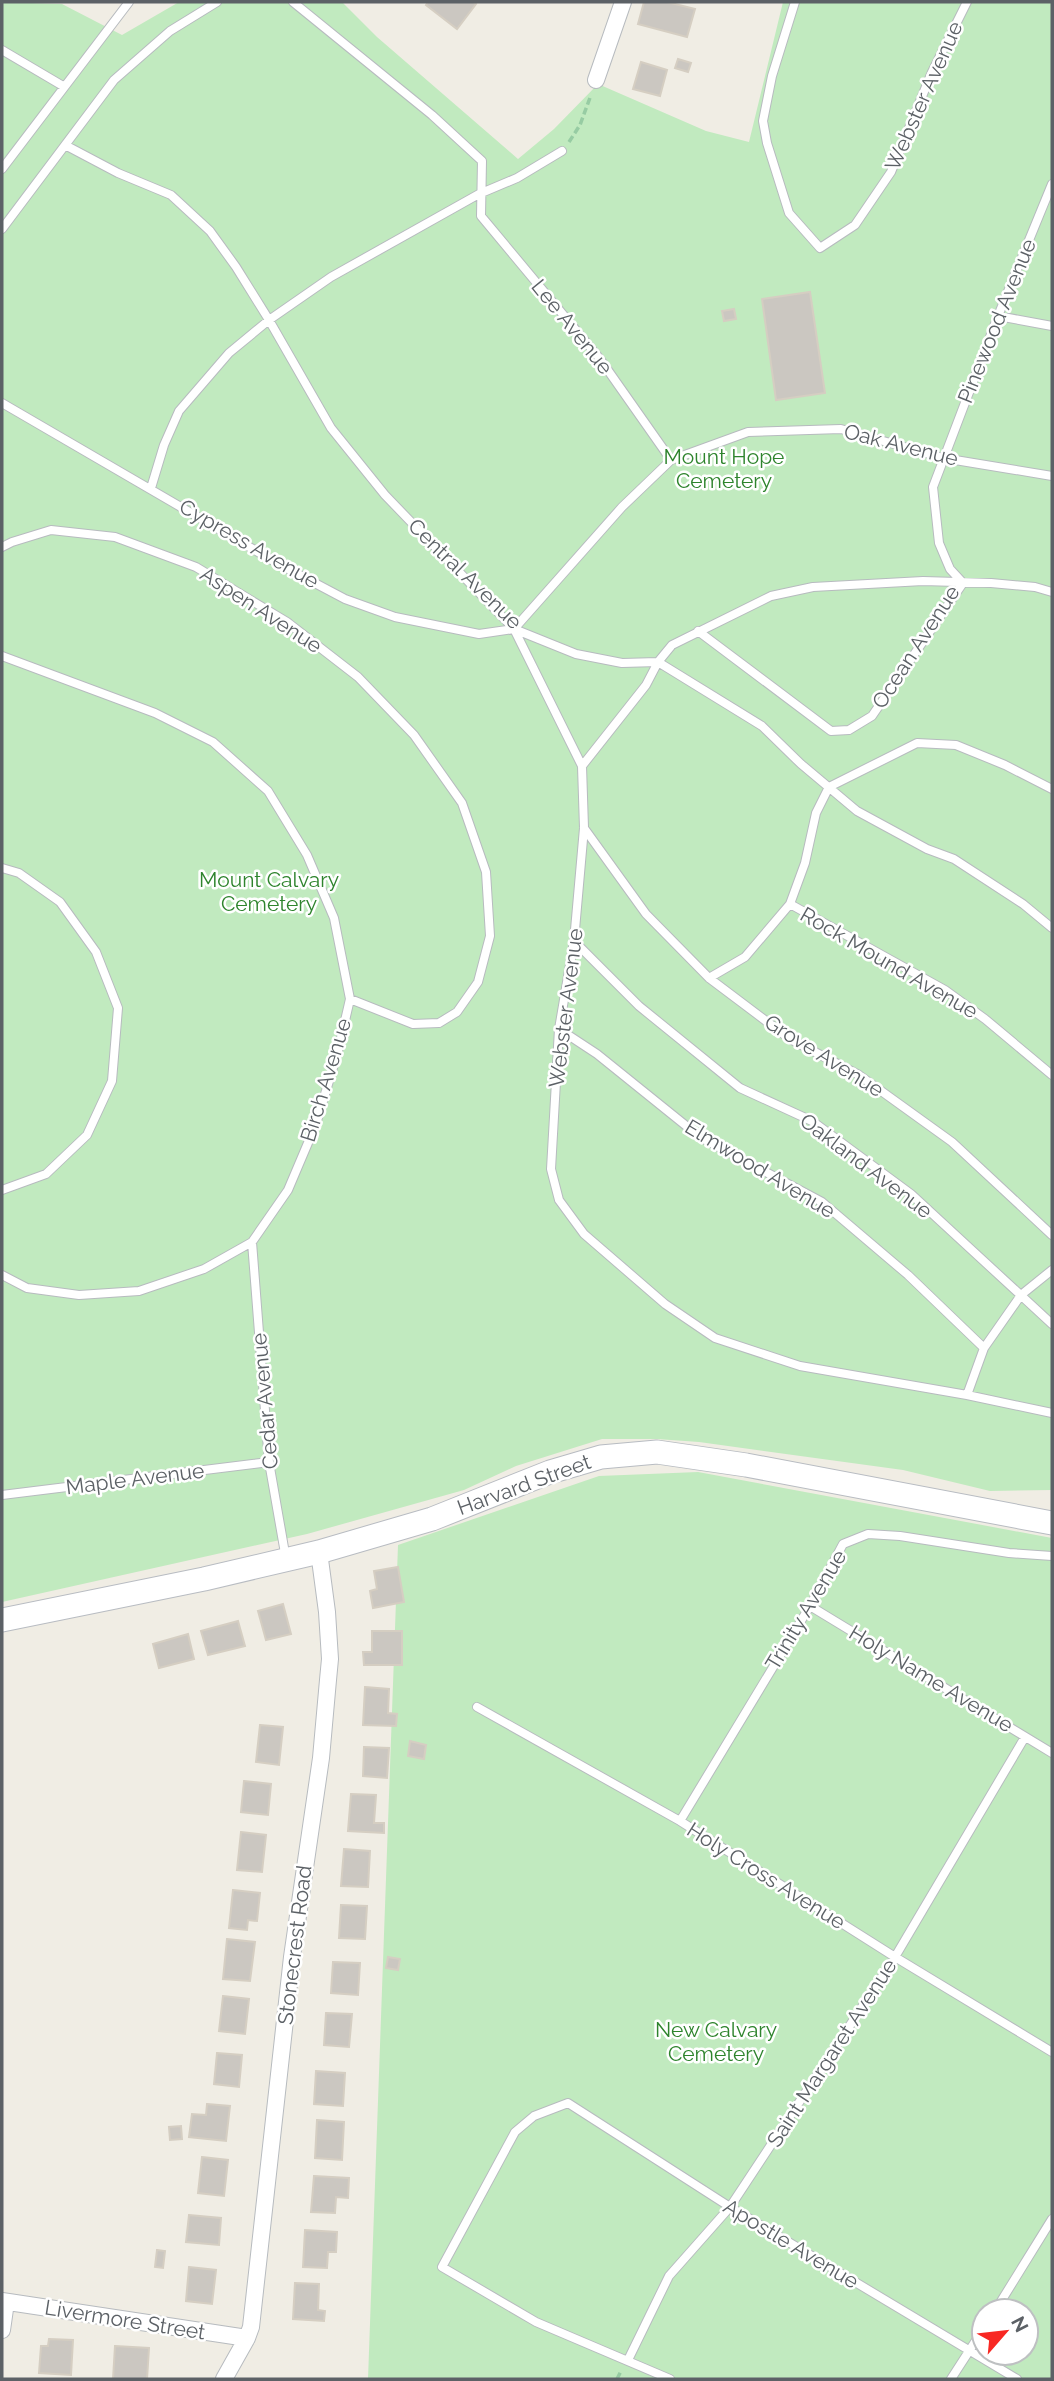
<svg xmlns="http://www.w3.org/2000/svg" width="1054" height="2381" viewBox="0 0 1054 2381" font-family="Raleway,sans-serif">
	<rect width="100%" height="100%" fill="#f0ede4"/>
	<path fill="#c1eabf" fill-rule="evenodd" d="M2 2 62 4 122 35 179 2H342L377 37 518 159 554 129 598 84 706 131 749 142 783 2H1052V1490L990 1491 903 1470 699 1442 657 1439H602L516 1466 464 1490 307 1534 2 1602Z
		M698 1472 1052 1538V2379H368L398 1545 599 1476ZM984 2311H1026V2353H984Z"/>
	<path fill="#cbc7c1" stroke="#d5cec2" stroke-width="2" d="M428 2H473L476 4 457 29 426 5Z
		M644 2H667L695 9 687 37 638 24Z
		M678 59 691 63 688 72 675 68Z
		M641 62 667 70 660 96 633 89Z
		M810 292 825 393 776 400 762 299Z
		M734 309 736 319 724 321 722 311Z
		M398 1567 404 1602 373 1608 370 1591 377 1589 374 1571Z
		M283 1604 291 1634 266 1640 258 1611Z
		M238 1621 245 1646 208 1655 201 1631Z
		M372 1631H402V1665H364L363 1652H372Z
		M188 1634 194 1659 159 1668 153 1644Z
		M365 1687 389 1689 388 1713 397 1714 396 1726 363 1725Z
		M260 1725 283 1727 279 1765 256 1762Z
		M410 1741 426 1745 424 1759 408 1756Z
		M364 1747 389 1748 387 1778 363 1776Z
		M244 1781 271 1784 268 1815 241 1812Z
		M351 1794 376 1795 374 1823H384V1833L348 1831Z
		M241 1832 266 1835 262 1872 237 1870Z
		M344 1849 370 1851 368 1887 341 1886Z
		M233 1890 260 1893 257 1921 248 1920 247 1930 229 1928Z
		M341 1905 367 1906 365 1939 339 1938Z
		M227 1939 255 1942 250 1981 223 1979Z
		M388 1957 400 1959 398 1970 386 1968Z
		M333 1962 360 1963 358 1995 331 1993Z
		M223 1996 249 1999 245 2034 219 2031Z
		M326 2013 352 2014 349 2047 324 2045Z
		M217 2053 242 2055 239 2087 214 2084Z
		M316 2071 345 2073 343 2106 314 2104Z
		M207 2104 230 2106 226 2141 189 2137 192 2114 206 2115Z
		M317 2120 344 2122 342 2160 315 2158Z
		M181 2126 182 2139 170 2140 169 2127Z
		M202 2157 228 2160 224 2196 198 2193Z
		M314 2176 349 2178 348 2198 336 2197 335 2213 311 2212Z
		M189 2215 221 2218 219 2245 186 2242Z
		M305 2230 337 2232 336 2252H328L327 2268 303 2267Z
		M157 2250 165 2251 163 2268 155 2267Z
		M189 2267 216 2270 212 2304 186 2301Z
		M295 2283 319 2284 318 2310 325 2311 324 2321 293 2319Z
		M49 2339 73 2340 71 2375 39 2373 41 2346H48Z
		M115 2346 149 2348 147 2379H113Z"/>
	<g fill="none" stroke-linecap="round" stroke-linejoin="round">
		<defs>
			<path id="service" d="M293 2 432 115 482 161 481 216 600 359 671 460
				M795 2 772 76 763 121 767 143 789 213 820 248 855 225 891 172 932 72 967 2
				M2 50 63 86
				M65 145 118 173 171 195 210 231 236 267 269 320 331 428 385 495 514 629 576 654 622 663 658 662 762 726 801 764 857 811 927 849 954 859 1023 904 1052 928
				M2 169 129 2
				M2 229 114 80 170 31 217 2
				M998 316 1052 326
				M2 403 277 563 345 599 395 617 479 634 514 629
				M151 488 164 445 179 411 229 353 269 320 331 277 479 194 517 178 562 151
				M2 547 12 542 51 530 115 537 196 567 287 622 358 677 414 735 462 803 486 872 490 936 478 982 457 1012 439 1023 413 1024 350 999
				M963 583 950 569 939 543 933 487 998 316 1052 184
				M514 629 582 766 584 828 574 941 559 1029 551 1169 559 1200 584 1234 665 1304 715 1338 800 1366 967 1395 1052 1413
				M514 629 622 507 671 460 748 432 841 429 943 458 1052 476
				M698 631 831 731 849 730 872 716 963 583
				M2 656 155 713 213 742 268 791 307 855 334 918 350 999 338 1051 316 1124 288 1190 252 1242 204 1269 139 1291 79 1295 27 1288 2 1275
				M582 766 646 685 658 662 672 645 771 596 813 587 923 581 991 583 1035 587 1052 592
				M829 787 917 743 956 745 1005 765 1052 789
				M584 828 646 914 709 978 790 1039 859 1075 952 1142 1052 1235
				M2 868 19 873 60 902 96 952 118 1008 112 1081 87 1135 46 1174 2 1190
				M790 904 945 990 985 1019 1052 1075
				M574 941 639 1006 740 1088 812 1121 911 1194 1052 1324
				M709 978 745 957 790 904 805 863 816 813 829 787
				M559 1029 597 1054 700 1137 822 1202 908 1275 984 1348
				M252 1242 269 1462 286 1559
				M967 1395 984 1348 1021 1295 1052 1270
				M2 1495 269 1462
				M810 1606 1052 1753
				M477 1707 680 1821 895 1957 1052 2052
				M680 1821 810 1606 843 1544 868 1534 900 1536 1009 1553 1052 1556
				M995 2311 1052 2219
				M628 2360 669 2276 730 2207 895 1957 1025 1737
				M670 2379 536 2322 442 2267 515 2132 534 2116 568 2103 730 2207 1017 2379
				M951 2379 984 2328"/>
			<path id="minor" d="M596 80 623 2
				M2 2301 247 2338
				M2 2330 6 2302
				M224 2379 247 2338 251 2327 292 1957 321 1758 328 1680 330 1659 327 1612 319 1552"/>
			<path id="secondary" d="M2 1620 204 1579 319 1552 432 1519 550 1472 601 1457 657 1452 746 1465 1052 1523"/>
		</defs>
		<use href="#service" stroke="#b7bbbf" stroke-width="10"/>
		<use href="#minor" stroke="#b7bbbf" stroke-width="18"/>
		<use href="#secondary" stroke="#b8bcc2" stroke-width="25"/>
		<path stroke="#97cca3" stroke-width="3.5" stroke-dasharray="7 3.5" stroke-linecap="butt" d="M569 142 580 125 591 95
			M617 2379 621 2371"/>
		<use href="#service" stroke="#fff" stroke-width="8"/>
		<use href="#minor" stroke="#fff" stroke-width="16"/>
		<use href="#secondary" stroke="#fff" stroke-width="23"/>
	</g>
	<g text-anchor="middle" stroke-width="5" stroke-linejoin="round" paint-order="stroke">
		<g font-size="21" fill="#5c6166" stroke="#fff">
			<text transform="translate(924 96) rotate(-66)" y="7">Webster Avenue</text>
			<text transform="translate(997 321) rotate(-68)" y="7">Pinewood Avenue</text>
			<text transform="translate(572 327) rotate(51)" y="7">Lee Avenue</text>
			<text transform="translate(901 445) rotate(14)" y="7">Oak Avenue</text>
			<text transform="translate(249 544) rotate(30)" y="7">Cypress Avenue</text>
			<text transform="translate(465 574) rotate(44)" y="7">Central Avenue</text>
			<text transform="translate(261 610) rotate(33)" y="7">Aspen Avenue</text>
			<text transform="translate(916 647) rotate(-57)" y="7">Ocean Avenue</text>
			<text transform="translate(889 963) rotate(30)" y="7">Rock Mound Avenue</text>
			<text transform="translate(566 1008) rotate(-83)" y="7">Webster Avenue</text>
			<text transform="translate(824 1056) rotate(32)" y="7">Grove Avenue</text>
			<text transform="translate(326 1080) rotate(-73)" y="7">Birch Avenue</text>
			<text transform="translate(866 1166) rotate(37)" y="7">Oakland Avenue</text>
			<text transform="translate(760 1169) rotate(31)" y="7">Elmwood Avenue</text>
			<text transform="translate(265 1401) rotate(-95)" y="7">Cedar Avenue</text>
			<text transform="translate(135 1479) rotate(-7)" y="7">Maple Avenue</text>
			<text transform="translate(524 1485) rotate(-20)" y="7">Harvard Street</text>
			<text transform="translate(806 1610) rotate(-59)" y="7">Trinity Avenue</text>
			<text transform="translate(931 1679) rotate(31)" y="7">Holy Name Avenue</text>
			<text transform="translate(766 1876) rotate(32)" y="7">Holy Cross Avenue</text>
			<text transform="translate(295 1945) rotate(-83)" y="7">Stonecrest Road</text>
			<text transform="translate(832 2053) rotate(-57)" y="7">Saint Margaret Avenue</text>
			<text transform="translate(791 2244) rotate(31)" y="7">Apostle Avenue</text>
			<text transform="translate(125 2320) rotate(9)" y="7">Livermore Street</text>
		</g>
		<g font-size="21" fill="#2e842d" stroke="#fff">
			<text x="724" y="464">Mount Hope<tspan x="724" dy="24">Cemetery</tspan></text>
			<text x="269" y="887">Mount Calvary<tspan x="269" dy="24">Cemetery</tspan></text>
			<text x="716" y="2037">New Calvary<tspan x="716" dy="24">Cemetery</tspan></text>
		</g>
	</g>
	<rect width="1054" height="2381" fill="none" stroke="#5c6166" stroke-width="7"/>
	<g transform="translate(1005 2332) rotate(62)"><circle r="33" fill="#ffffff" stroke="#bec0c2" stroke-width="2"/>
	<path d="M0-5L12 26L0 18L-12 26Z" fill="#f82823"/>
	<text y="-10" font-size="19" font-weight="bold" text-anchor="middle" fill="#5c6166">N</text>
	</g>
</svg>
